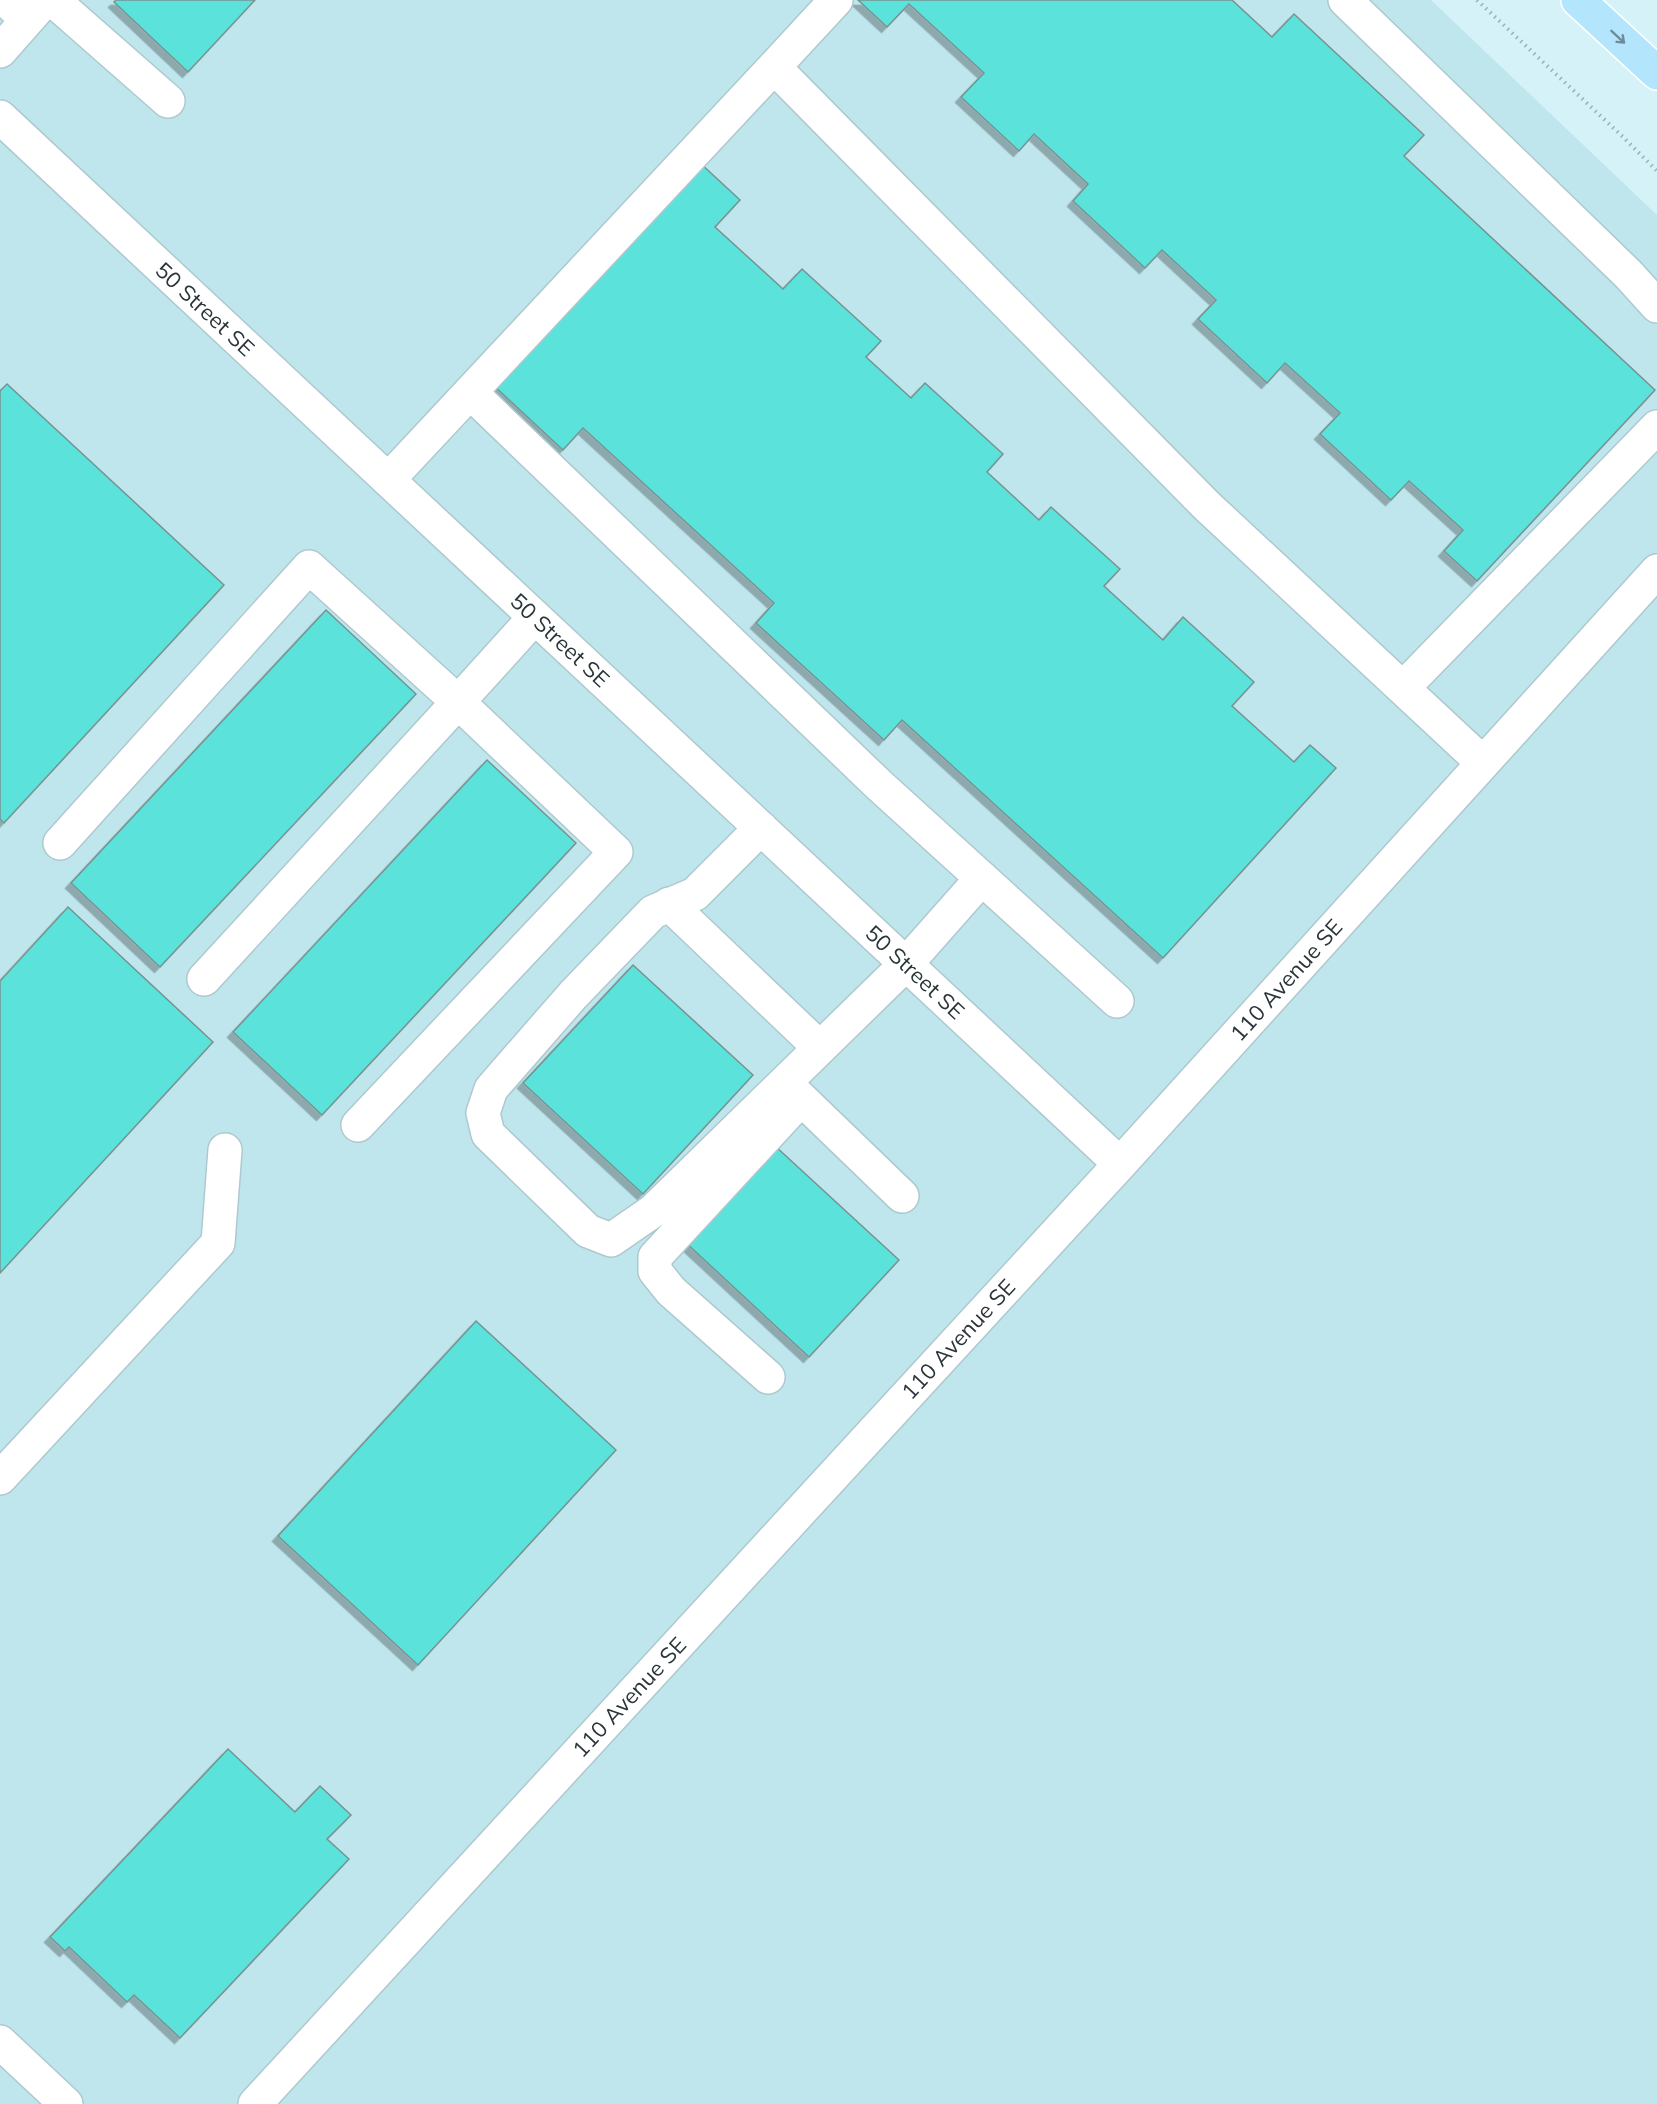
<svg xmlns="http://www.w3.org/2000/svg" width="1657" height="2104" viewBox="0 0 1657 2104" font-family="Mulish,sans-serif">
	<defs>
		<filter id="shadow"><feDropShadow dx="-5.5" dy="5.5" stdDeviation="0" flood-color="#0004"/></filter>
	</defs>
	<rect width="100%" height="100%" fill="#d4f2f7"/>
	<path fill="#c0e6ed" d="M0 0H1431L1657 215V2104H0Z"/>
	<path fill="#5ae2db" stroke="#779391" stroke-width="1.5" filter="url(#shadow)" d="M116 0H255L188 72 114 2Z
		M858 0H1232L1272 37 1294 14 1424 135 1404 156 1655 390 1477 581 1444 551 1463 530 1409 481 1391 500 1320 434 1340 413 1285 363 1267 383 1198 319 1216 300 1162 250 1145 268 1073 201 1088 184 1034 134 1019 151 961 97 984 73 909 4 887 27Z
		M698 161 740 200 715 227 783 289 802 269 881 341 866 357 911 398 925 383 1003 454 987 472 1039 520 1051 507 1120 569 1104 586 1163 640 1183 617 1254 682 1232 706 1294 762 1310 745 1336 768 1163 958 902 720 884 740 756 623 774 603 583 428 563 450 493 385Z
		M7 384 224 585 4 823 0 819V391Z
		M326 610 416 694 160 967 71 883Z
		M487 760 576 843 322 1115 233 1032Z
		M68 907 213 1042 0 1273V981Z
		M633 965 753 1075 643 1194 523 1083Z
		M774 1145 899 1260 809 1357 685 1242Z
		M476 1321 616 1450 418 1665 278 1536Z
		M228 1749 295 1812 320 1786 351 1815 327 1839 349 1859 180 2038 134 1995 127 2002 69 1947 65 1951 50 1937Z"/>
	<g fill="none" stroke-linecap="round" stroke-linejoin="round">
		<defs>
			<path id="minor" d="M6 0 27 20
				M53 0 168 101
				M1345 0 1629 275 1657 306
				M0 51 45 0
				M774 67 836 0
				M0 117 1120 1164
				M470 392 878 784 1117 1001
				M388 480 774 67 1207 506 1483 763
				M1403 688 1657 427
				M761 828 695 894 653 912 573 995 491 1089 483 1113 488 1134 588 1231 611 1240 653 1211 906 964 982 878
				M60 843 309 567 458 702 535 617
				M669 904 820 1048
				M204 979 458 702 616 852 358 1125
				M786 1084 902 1196
				M768 1377 671 1291 655 1271V1257L801 1099
				M0 1478 218 1243 225 1150
				M0 2042 66 2104
				M255 2104 1120 1164 1657 571"/>
			<path id="major" d="M1578 0 1657 73"/>
		</defs>
		<use href="#minor" stroke="#adc9cf" stroke-width="36"/>
		<use href="#major" stroke="#fff" stroke-width="36"/>
		<path stroke="#99b1b5" stroke-width="4" stroke-dasharray="1.5 4.5" stroke-linecap="butt" d="M1477 0 1623 137 1657 171"/>
		<use href="#minor" stroke="#fff" stroke-width="33"/>
		<use href="#major" stroke="#b3e5fd" stroke-width="33"/>
	</g>
	<defs><path id="oneway-shaft" d="M-6 0H5M1.5-3L5.5 0L1.5 3" fill="none" stroke-width="1.6" stroke-linecap="round" stroke-linejoin="round" transform="scale(1.5)"/></defs>
	<use stroke="#6e8d9a" href="#oneway-shaft" transform="translate(1618 37) rotate(43)"/>
	<g text-anchor="middle" stroke-width="4.5" stroke-linejoin="round" paint-order="stroke">
		<g font-size="22" fill="#293537" stroke="#fff">
			<text transform="translate(205 309) rotate(43)" y="8">50 Street SE</text>
			<text transform="translate(560 640) rotate(43)" y="8">50 Street SE</text>
			<text transform="translate(915 972) rotate(43)" y="8">50 Street SE</text>
			<text transform="translate(1286 980) rotate(-48)" y="8">110 Avenue SE</text>
			<text transform="translate(958 1339) rotate(-47)" y="8">110 Avenue SE</text>
			<text transform="translate(629 1697) rotate(-47)" y="8">110 Avenue SE</text>
		</g>
	</g>
</svg>
